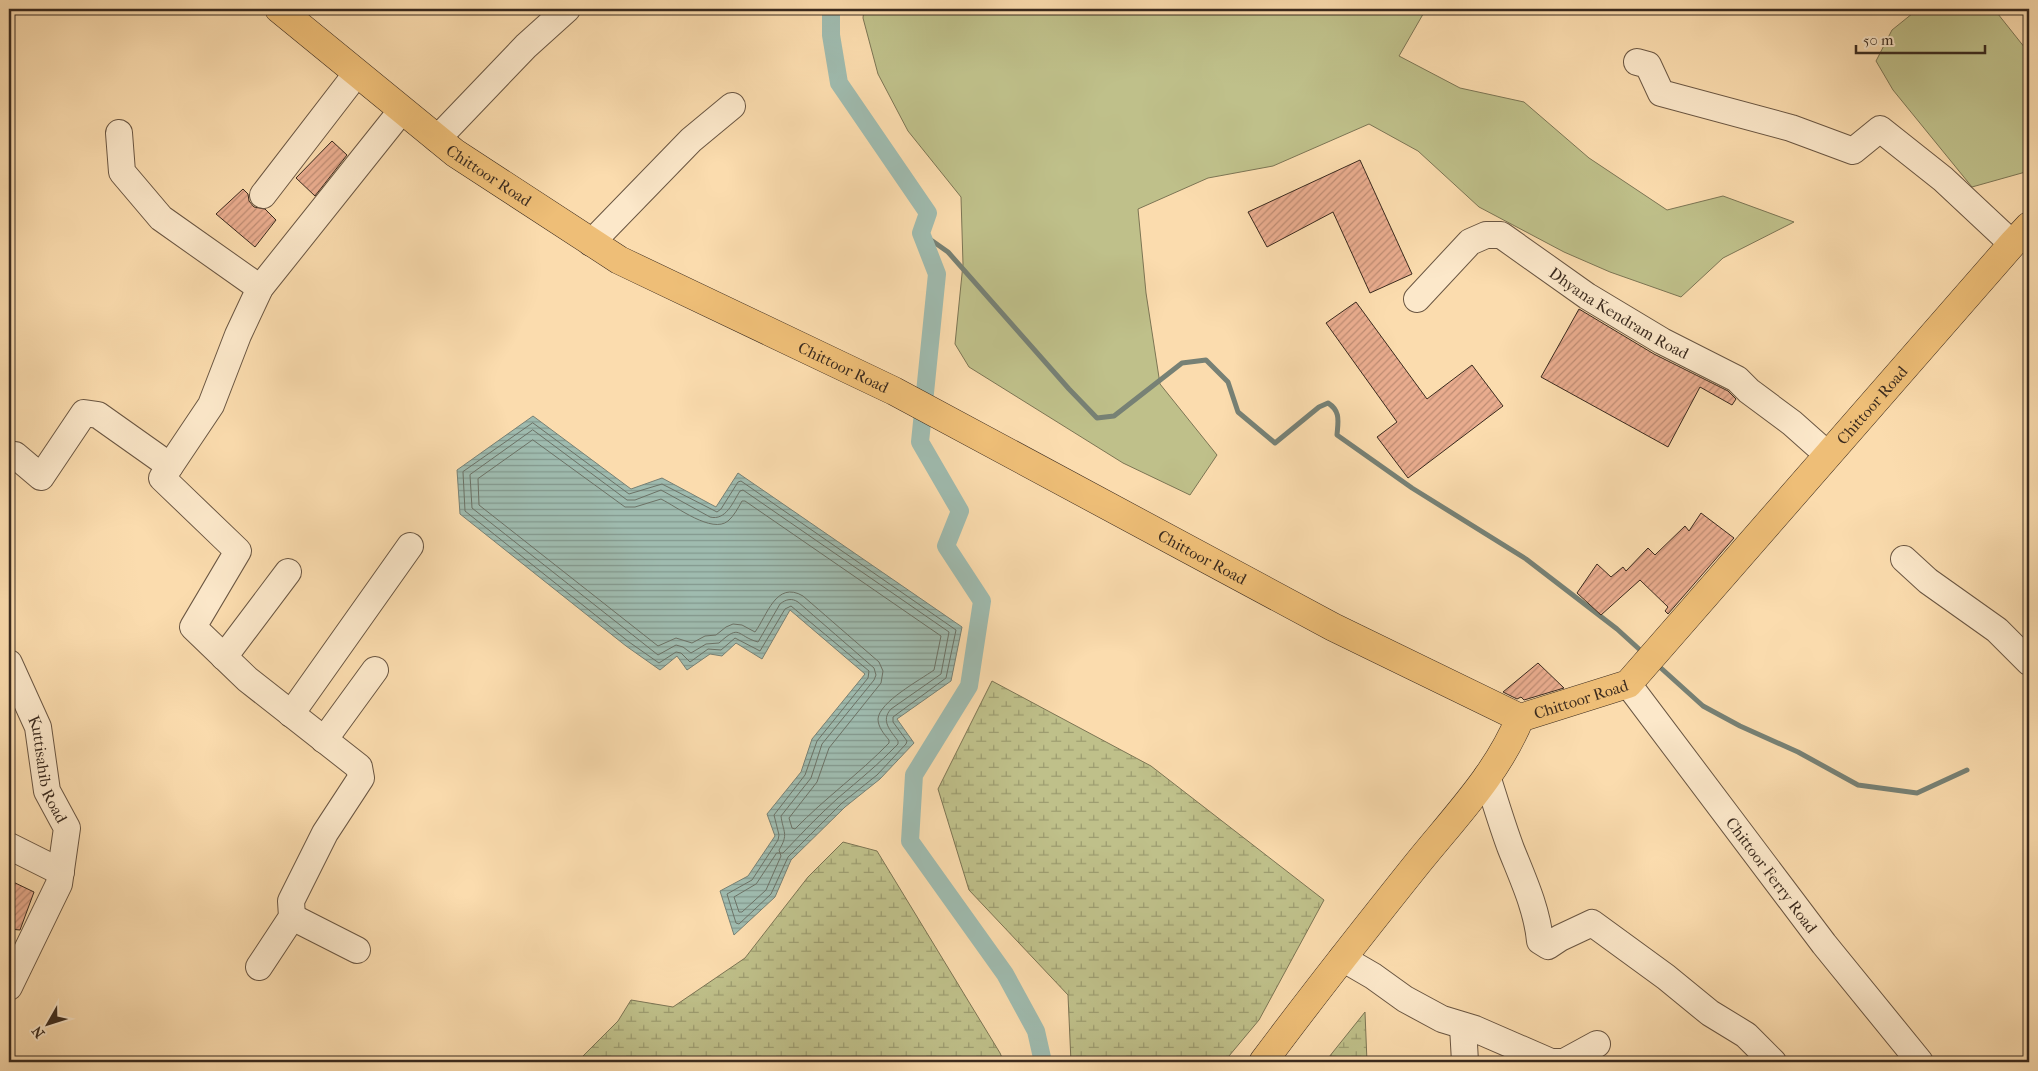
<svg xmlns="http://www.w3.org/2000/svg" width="2038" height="1071" viewBox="0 0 2038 1071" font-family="'IM FELL French Canon',serif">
	<defs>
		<pattern id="wetland-marsh" width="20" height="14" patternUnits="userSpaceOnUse" patternTransform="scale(1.25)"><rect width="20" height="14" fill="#bfc08a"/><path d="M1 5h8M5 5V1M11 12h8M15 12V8" fill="none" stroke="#9c9c70"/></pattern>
		<pattern id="water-rules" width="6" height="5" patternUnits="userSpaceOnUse" patternTransform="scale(1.25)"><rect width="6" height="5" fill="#9fbbaf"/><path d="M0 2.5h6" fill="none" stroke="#83988e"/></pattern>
		<pattern id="building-hatch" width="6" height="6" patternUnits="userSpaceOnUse" patternTransform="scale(1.25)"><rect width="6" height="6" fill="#e9ac8e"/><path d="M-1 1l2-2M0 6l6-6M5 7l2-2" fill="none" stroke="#be8c73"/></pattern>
	</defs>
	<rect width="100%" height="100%" fill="#fbdcae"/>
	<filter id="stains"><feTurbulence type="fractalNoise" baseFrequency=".004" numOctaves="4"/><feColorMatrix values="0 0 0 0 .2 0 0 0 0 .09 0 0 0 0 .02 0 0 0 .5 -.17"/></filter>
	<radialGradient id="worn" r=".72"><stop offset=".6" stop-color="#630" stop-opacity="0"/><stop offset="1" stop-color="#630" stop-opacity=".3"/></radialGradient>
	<path fill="#bfc08a" stroke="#7c7554" d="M864 9H1426L1399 56 1460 88 1524 102 1589 158 1667 210 1723 196 1794 222 1723 258 1681 297 1610 272 1564 252 1479 207 1418 151 1369 124 1273 166 1208 178 1138 209 1146 293 1160 384 1217 455 1190 495 1123 463 969 367 955 344 963 264 961 197 908 131 878 74 863 18Z
		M1918 9H1994L2029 53V171L1972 187 1893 90 1876 61 1892 30Z"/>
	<path fill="url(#wetland-marsh)" stroke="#7c7554" d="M992 681 1151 766 1324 900 1259 1020 1224 1062H1071L1068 995 969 890 938 789Z
		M843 842 877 851 1000 1053 1004 1062H577L618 1021 631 1000 673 1007 745 958 808 877Z
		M1365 1012 1367 1062H1325Z"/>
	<path fill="url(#water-rules)" stroke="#778175" d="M533 416 631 489 662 478 716 507 738 473 962 627 951 681 897 719 914 743 880 779 845 807 791 860 775 897 734 935 720 891 748 876 775 836 767 814 801 772 812 739 865 674 790 610 762 659 736 643 722 656 710 654 687 670 677 656 660 670 626 646 460 514 457 470Z"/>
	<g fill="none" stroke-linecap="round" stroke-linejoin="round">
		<path stroke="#6c7266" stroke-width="1" d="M533 423 629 494 662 484 717 512 721 509 738 482 741 481 956 630 946 678 893 717V722L907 741 906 744 877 775 842 803 788 857 771 894 739 924 736 923 727 894 752 880 778 840 779 835 774 815 805 775 817 741 868 678 869 671 791 606 785 609 760 651 735 638 721 650 708 649 690 662 681 653 676 652 659 663 629 642 465 511 463 472Z
			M533 430 627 500H635L661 490 710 517C726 521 733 502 740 491L743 490 949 632 941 674 891 709C880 721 891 731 898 741V744C879 764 859 780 838 798 819 815 801 834 783 853H780L779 850C789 834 783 832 781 816L811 778 822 744 874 680 876 675 874 668 798 602C792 598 786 599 780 604L758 642C736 636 741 623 719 643L706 644 691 653 683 647 676 645 658 655 472 508 470 475Z
			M533 440 625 507H635L661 499C677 507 712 534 728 521 734 516 738 508 742 501H745L941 636 934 670C920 680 879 702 878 719 878 727 884 734 889 740V743C859 774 825 798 795 829L792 828 789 818 817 782 829 748 881 683 883 671 879 662 803 596C776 580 767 616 755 632L742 625 733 624 726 627 716 635 705 636 692 643 676 638 658 646 479 505 478 479Z
			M777 853H780L781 856 766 890 742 912H739L734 897 756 884Z"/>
		<path stroke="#778175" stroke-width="5" d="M921 233 948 252 1069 389 1097 418 1114 416 1182 363 1206 360 1228 382 1238 412 1275 443 1319 407 1328 403C1341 411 1338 422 1337 435L1412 488 1526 559 1617 629 1639 649
			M1662 669 1703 706 1740 726 1798 752 1858 785 1917 793 1967 770"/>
		<path stroke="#9fbbaf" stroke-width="18" d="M831 9V35L839 83 928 213 921 233 937 274 920 442 960 511 946 546 982 601 969 686 914 775 910 841 1005 974 1036 1031 1043 1062"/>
	</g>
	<path fill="url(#building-hatch)" stroke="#3a2a1e" d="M332 141 347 155 315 196 296 178Z
		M1360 160 1412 274 1370 293 1333 212 1267 247 1248 212Z
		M243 189 248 194 249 201 254 207 265 209 276 220 255 247 216 214Z
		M1356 302 1427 399 1472 365 1503 406 1408 478 1377 437 1397 422 1326 323Z
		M1579 309 1654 354 1728 391 1736 399 1732 405 1700 387 1668 447 1541 377Z
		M1701 513 1734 538 1668 614 1665 611 1668 607 1640 580 1601 615 1577 593 1597 564 1611 577 1623 567 1626 571 1648 548 1655 555 1685 526 1689 531Z
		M1538 663 1564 688 1524 700 1521 697 1517 699 1503 692Z
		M9 880 34 892 20 930 9 929Z"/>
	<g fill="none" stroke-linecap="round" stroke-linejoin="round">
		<defs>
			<g id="minor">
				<path d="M1637 62 1648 65 1661 93 1791 128 1853 151 1880 129 1943 179 2005 237 2014 242"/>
				<path d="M119 133 122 172 161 218 260 288"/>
				<path d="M437 139 526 46 567 9"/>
				<path d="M263 195 357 73"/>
				<path d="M591 243 691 140 732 106"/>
				<path id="s1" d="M1417 299 1470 242 1486 235H1501L1587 296 1662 341 1737 379 1749 391 1792 423 1828 455"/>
				<path d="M15 455 41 477 84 413 98 415 170 466"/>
				<path d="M1904 559 1928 581 1997 630 2029 662"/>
				<path d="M224 657 288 572"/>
				<path id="s2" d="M9 663 38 727 47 791 67 828 59 884 9 987"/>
				<path id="s3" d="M1628 684 1824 944 1920 1062"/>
				<path d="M291 714 410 546"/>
				<path d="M324 740 375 670"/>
				<path d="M1487 776C1495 801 1502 825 1511 849 1523 879 1537 909 1540 941L1548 946 1560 938 1592 923 1666 977 1710 1013 1746 1035 1773 1062"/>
				<path d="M9 846 61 872"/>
				<path d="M292 917 357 950"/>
				<path d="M1342 958 1373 976 1405 999 1442 1019 1475 1029 1551 1062H1564L1597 1044"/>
				<path d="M259 967 292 917 291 901 325 833 361 778 359 767 247 679 193 627 238 551 162 478 211 405 238 335 260 288 402 110"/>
				<path d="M1463 1026 1465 1062"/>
			</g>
			<g id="major">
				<path id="s4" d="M279 9 455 153 619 260 894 391 1333 627 1520 718 1628 684 2014 242 2029 226"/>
				<path d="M1263 1062C1313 995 1365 929 1417 864 1454 818 1498 773 1520 718"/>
			</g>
		</defs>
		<use href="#minor" stroke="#6a5642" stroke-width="28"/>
		<use href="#major" stroke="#3a2a1e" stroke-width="29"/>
		<use href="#minor" stroke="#fce8ca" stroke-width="26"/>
		<use href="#major" stroke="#eebe77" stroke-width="28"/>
	</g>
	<g text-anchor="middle" stroke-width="5" stroke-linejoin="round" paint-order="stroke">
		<g font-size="16" fill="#3a2a1e" stroke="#fce8ca">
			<text dy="6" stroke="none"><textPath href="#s4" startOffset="268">Chittoor Road</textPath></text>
			<text dy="6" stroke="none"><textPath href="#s1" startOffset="252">Dhyana Kendram Road</textPath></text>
			<text dy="6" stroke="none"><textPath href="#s4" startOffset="672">Chittoor Road</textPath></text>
			<text dy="6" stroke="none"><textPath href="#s4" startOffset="1918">Chittoor Road</textPath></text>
			<text dy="6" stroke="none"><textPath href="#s4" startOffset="1078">Chittoor Road</textPath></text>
			<text dy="6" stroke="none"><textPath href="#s4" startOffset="1498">Chittoor Road</textPath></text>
			<text dy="6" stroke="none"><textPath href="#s2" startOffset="114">Kuttisahib Road</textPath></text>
			<text dy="6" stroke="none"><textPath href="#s3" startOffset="239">Chittoor Ferry Road</textPath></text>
		</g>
	</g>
	<rect width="2038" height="1071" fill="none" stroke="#fbdcae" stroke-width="30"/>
	<rect x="10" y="10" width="2018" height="1051" fill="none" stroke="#3a2a1e" stroke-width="2.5"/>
	<rect x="15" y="15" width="2008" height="1041" fill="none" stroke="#3a2a1e"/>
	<g transform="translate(48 1024) rotate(231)" stroke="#fce8ca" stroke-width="4" paint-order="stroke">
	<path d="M0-4L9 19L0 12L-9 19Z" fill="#3a2a1e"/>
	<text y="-8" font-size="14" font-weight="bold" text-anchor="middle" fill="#3a2a1e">N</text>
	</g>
	<path d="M1856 45v8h129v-8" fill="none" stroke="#3a2a1e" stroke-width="2.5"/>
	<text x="1863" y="45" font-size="15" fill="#3a2a1e" stroke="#fce8ca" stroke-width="4" paint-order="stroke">50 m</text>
	<rect width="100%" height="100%" filter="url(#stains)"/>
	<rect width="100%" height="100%" fill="url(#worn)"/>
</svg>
